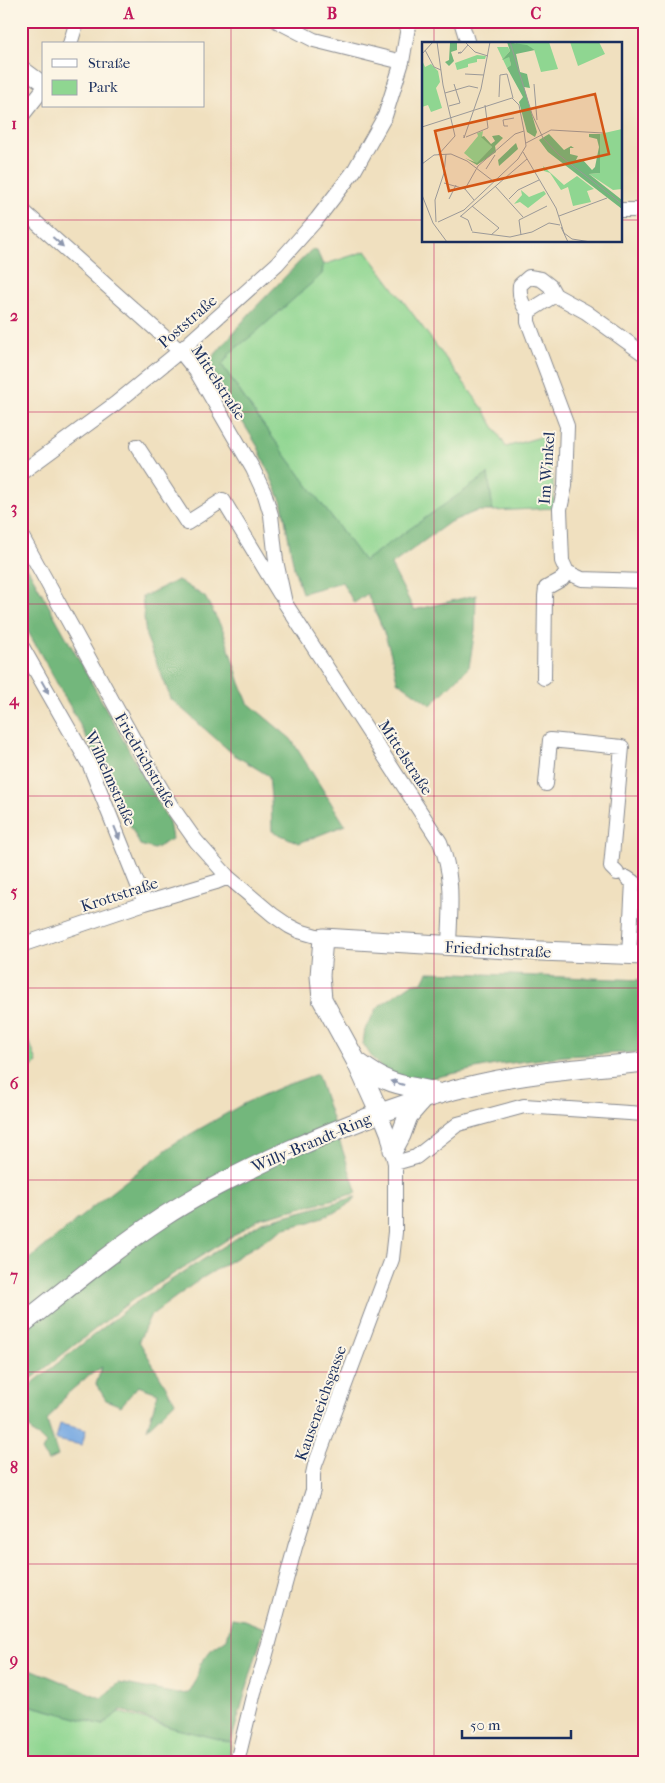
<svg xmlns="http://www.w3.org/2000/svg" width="665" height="1783" viewBox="0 0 665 1783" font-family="'IM FELL French Canon',serif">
	<rect width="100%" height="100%" fill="#fcf5e5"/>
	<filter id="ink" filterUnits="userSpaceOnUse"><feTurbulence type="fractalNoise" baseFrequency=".02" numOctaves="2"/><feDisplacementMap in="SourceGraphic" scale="10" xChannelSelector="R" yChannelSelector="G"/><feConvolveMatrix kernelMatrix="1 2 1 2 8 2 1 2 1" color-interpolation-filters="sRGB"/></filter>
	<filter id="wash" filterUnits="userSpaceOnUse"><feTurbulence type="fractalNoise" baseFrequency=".0096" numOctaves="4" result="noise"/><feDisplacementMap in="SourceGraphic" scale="20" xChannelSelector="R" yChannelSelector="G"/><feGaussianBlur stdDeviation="1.12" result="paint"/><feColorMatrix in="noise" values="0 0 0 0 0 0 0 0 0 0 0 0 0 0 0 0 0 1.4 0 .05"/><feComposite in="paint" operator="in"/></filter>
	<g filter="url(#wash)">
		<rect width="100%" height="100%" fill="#f0e0bf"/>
		<path fill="#8fd691" stroke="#558278" d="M366 251 484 410 506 447 544 436 553 479 554 508 493 511 488 475 364 562 253 411 222 365 231 352 322 274 323 265Z
			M29 1040 37 1063 21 1074V1042Z
			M21 1703 103 1725 118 1712 173 1728 231 1742 229 1762H21Z"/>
		<path fill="#73b77b" stroke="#47736c" d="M311 250 317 251 323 265 322 274 254 334 231 352 222 365 253 411 364 561 488 474 493 511H477L450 522 391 565 414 610 476 595 475 630 469 667 431 705 397 681C391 647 382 625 367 594L354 603 342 582 302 593 294 568 282 503 258 447 207 364 250 313Z
			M21 556 169 822 172 839 154 849 140 845 76 717 21 619Z
			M178 580 205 597 223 630 240 683 248 703 291 739 345 825 299 843 272 831 271 798 269 776 233 754 171 699 146 636 142 597Z
			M428 972 644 980V1052L565 1056 495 1065 422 1080C411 1080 393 1076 383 1069 375 1064 369 1052 363 1044L365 1029 378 1007 411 984 423 982Z
			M317 1074 357 1193 261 1218 131 1301 21 1387V1266L105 1197 175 1143 245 1103 281 1087Z
			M356 1197 352 1202 336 1212 310 1222 285 1228 199 1280 150 1316 139 1341 175 1402 147 1429 158 1393 138 1386 121 1406 106 1400 96 1384 102 1367 87 1377 67 1394 47 1421 58 1456 48 1461 42 1451 46 1444 40 1438 33 1434 23 1417 21 1418V1392L132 1305 262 1222Z
			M232 1618 244 1620 264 1628 231 1742 173 1728 121 1710 103 1725 21 1703V1665L101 1698 119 1683 178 1694 189 1693 196 1681 200 1664 211 1650 227 1639Z"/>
		<path fill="#77a9e2" stroke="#496ca0" d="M60 1424 86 1430 82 1445 56 1440Z"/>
	</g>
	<g filter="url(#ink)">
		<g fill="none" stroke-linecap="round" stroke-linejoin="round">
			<defs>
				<path id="street" d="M277 21 314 40 402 62
					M461 21 468 44
					M70 44 77 21
					M21 67 44 84
					M21 117 44 88
					M21 209 180 351 196 371 253 469 265 495 271 515 276 561 285 603 440 842C455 879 450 908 449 946
					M621 210H644
					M555 295 528 312C521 303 519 296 520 285L529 277 541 279 550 286 555 295 586 312 644 354
					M528 312V322L567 426 565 486 560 509 562 561 567 572 582 579 644 581
					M137 446 187 523 223 500 280 594
					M21 473 115 404 180 351 277 264 317 219 354 171 385 116 402 62 409 21
					M21 535 156 780 172 807 196 841 228 877 273 915 289 926 299 931 323 938
					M21 645 90 766 145 903
					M544 678 545 596 546 588 562 579 567 572
					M546 784 550 740 622 747 611 867 617 873
					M627 878 633 882 629 955
					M21 945 145 903 216 882 228 877
					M395 1163 416 1157 458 1124 524 1106 644 1114
					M237 1762 254 1692 263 1665 295 1547 313 1490V1474L315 1465 392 1259 395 1232V1163L388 1134 380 1114"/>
				<path id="secondary" d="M356 1061C366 1068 376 1076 387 1080 404 1088 423 1087 440 1094
					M380 1114 356 1061 322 999 320 976 323 938 540 951 644 955
					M393 1150 401 1135 408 1116 422 1100
					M21 1325C68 1288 113 1250 163 1217 203 1191 246 1170 290 1150 351 1123 414 1098 479 1084 533 1072 589 1068 644 1062"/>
			</defs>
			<use href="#street" stroke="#86888e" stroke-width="16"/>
			<use href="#secondary" stroke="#86888e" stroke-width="21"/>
			<use href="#street" stroke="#fff" stroke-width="14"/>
			<use href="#secondary" stroke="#fff" stroke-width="19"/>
		</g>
		<defs><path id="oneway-solid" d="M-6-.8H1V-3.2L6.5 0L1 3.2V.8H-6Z" transform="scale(1.25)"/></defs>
		<g fill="#8d97ae">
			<use href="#oneway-solid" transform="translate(58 242) rotate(42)"/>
			<use href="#oneway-solid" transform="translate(45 687) rotate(61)"/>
			<use href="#oneway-solid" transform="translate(117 833) rotate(68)"/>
			<use href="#oneway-solid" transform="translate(397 1083) rotate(-164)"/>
		</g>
	</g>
	<path fill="none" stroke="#c2185b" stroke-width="1" stroke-opacity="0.55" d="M231 21V1762M434 21V44M21 220H424M621 220H644M434 241V1762M21 412H644M21 604H644M21 796H644M21 988H644M21 1180H644M21 1372H644M21 1564H644"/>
	<g text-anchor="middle" stroke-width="4" stroke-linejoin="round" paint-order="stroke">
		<g font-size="16" fill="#1b2f5e" stroke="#fcf5e5">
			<text transform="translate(187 321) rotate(-41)" y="6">Poststraße</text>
			<text transform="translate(219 382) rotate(57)" y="6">Mittelstraße</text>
			<text transform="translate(546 468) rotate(-86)" y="6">Im Winkel</text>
			<text transform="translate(406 757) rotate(57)" y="6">Mittelstraße</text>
			<text transform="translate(146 760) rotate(60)" y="6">Friedrichstraße</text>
			<text transform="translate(111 778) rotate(66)" y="6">Wilhelmstraße</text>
			<text transform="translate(119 894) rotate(-18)" y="6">Krottstraße</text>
			<text transform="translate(498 949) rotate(3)" y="6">Friedrichstraße</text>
			<text transform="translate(311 1142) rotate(-23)" y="6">Willy-Brandt-Ring</text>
			<text transform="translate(320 1403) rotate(-70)" y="6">Kauseneichsgasse</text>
		</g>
	</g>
	<g transform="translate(422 42)">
		<rect width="200" height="200" fill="#f0e0bf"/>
		<path d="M93 0H127L136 27 119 30 112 7 95 4ZM148 0H177L183 12 156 24ZM75 5H86L88 9 81 17 87 14 89 23 85 26ZM55 13 64 14 63 17H55V20L46 22V25L35 28 33 21ZM0 18 3 25 9 22 16 29 18 40 14 46 20 66 9 70 6 63 0 65ZM200 87V147L191 148 167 132 178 131V92ZM61 89 60 95 70 105 55 122 42 111 56 94 55 91ZM121 124 142 143 155 134 172 147 165 149 169 160 151 164 146 145 139 148 128 131 122 129ZM99 148 107 155 122 149 124 152 106 166 98 160 92 162 100 153Z" fill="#8fd691"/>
		<path d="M23 0H35V8L29 10 32 19 27 24 23 20 27 18 28 1ZM85 0 105 3 113 8 94 12 98 30 105 32 108 46 102 45 115 90 113 95 105 90 97 60 101 55 85 26 89 23 87 15 80 18 88 9ZM127 92 142 108 149 104 152 106H148V112L156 114 154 118 160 117 170 128 173 125 177 105 175 97 167 95V92H178V131L167 132 200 158V167L126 110 117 98ZM77 93 81 96 73 104 74 110 55 123 43 116 55 121 70 105 59 95 62 94 69 102 73 99 70 94ZM94 101 96 107 77 124 76 118Z" fill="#73b77b"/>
		<path fill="none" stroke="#9b9998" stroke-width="1" d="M15 0 21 43 33 94 16 113M43 0 53 10 66 14M88 0 110 72 121 96 137 113 200 162M3 8 12 25 19 28M39 10 36 11H39L46 3M0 12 11 0M43 32 62 33M112 42 115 78M23 51 47 44 56 46M77 55 78 33 85 32 91 56M27 64 38 61 32 42M86 84H82L81 78 92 76M0 85 90 56 97 63 102 89 104 104 96 117 42 168 16 180M42 93V96L59 47 68 0M44 95 66 86 63 63M104 101 129 88 181 91M101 110 134 166 142 191 150 197 169 200M0 122 12 113 29 112 45 119 71 139M64 127 73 113M22 141 43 147 52 158M73 144 101 175M43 147 56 124 93 92 102 89M0 153 11 181M27 157 34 143M87 157 96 148 117 138M50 164 77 186 69 193M38 174 46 178 50 189M39 174 105 117M137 174 185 156M14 180 13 158 22 131 24 112M11 181 25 200M139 185 146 200M50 190 88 195 110 190 127 181 138 183M99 193 97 178 125 164"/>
		<path fill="#d45514" fill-opacity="0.15" stroke="#d45514" stroke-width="2.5" d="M173 52 187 112 27 149 13 89Z"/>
		<rect width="200" height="200" fill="none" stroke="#1b2f5e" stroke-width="2.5"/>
	</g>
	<rect width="665" height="1783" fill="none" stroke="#fcf5e5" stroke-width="55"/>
	<rect x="42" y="42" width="162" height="65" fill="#fcf5e5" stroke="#a2a6af"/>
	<rect x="52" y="59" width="25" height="8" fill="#ffffff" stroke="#a2a6af"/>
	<text x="88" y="68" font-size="15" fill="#1b2f5e">Straße</text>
	<rect x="52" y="80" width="25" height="15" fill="#8fd691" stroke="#a2a6af"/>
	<text x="88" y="92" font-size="15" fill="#1b2f5e">Park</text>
	<path d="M462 1730v8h109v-8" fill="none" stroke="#1b2f5e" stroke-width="2.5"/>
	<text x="470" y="1730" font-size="15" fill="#1b2f5e" stroke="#fcf5e5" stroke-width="4" paint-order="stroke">50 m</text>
	<rect x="28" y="28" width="610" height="1728" fill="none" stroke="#c2185b" stroke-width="2"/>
	<g font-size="16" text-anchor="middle" font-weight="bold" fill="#c2185b">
		<text x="129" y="19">A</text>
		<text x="332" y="19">B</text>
		<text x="536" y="19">C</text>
		<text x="14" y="129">1</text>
		<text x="14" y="321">2</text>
		<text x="14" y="513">3</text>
		<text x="14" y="705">4</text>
		<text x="14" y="897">5</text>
		<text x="14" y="1089">6</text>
		<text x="14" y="1281">7</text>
		<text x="14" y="1473">8</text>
		<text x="14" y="1665">9</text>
	</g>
</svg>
